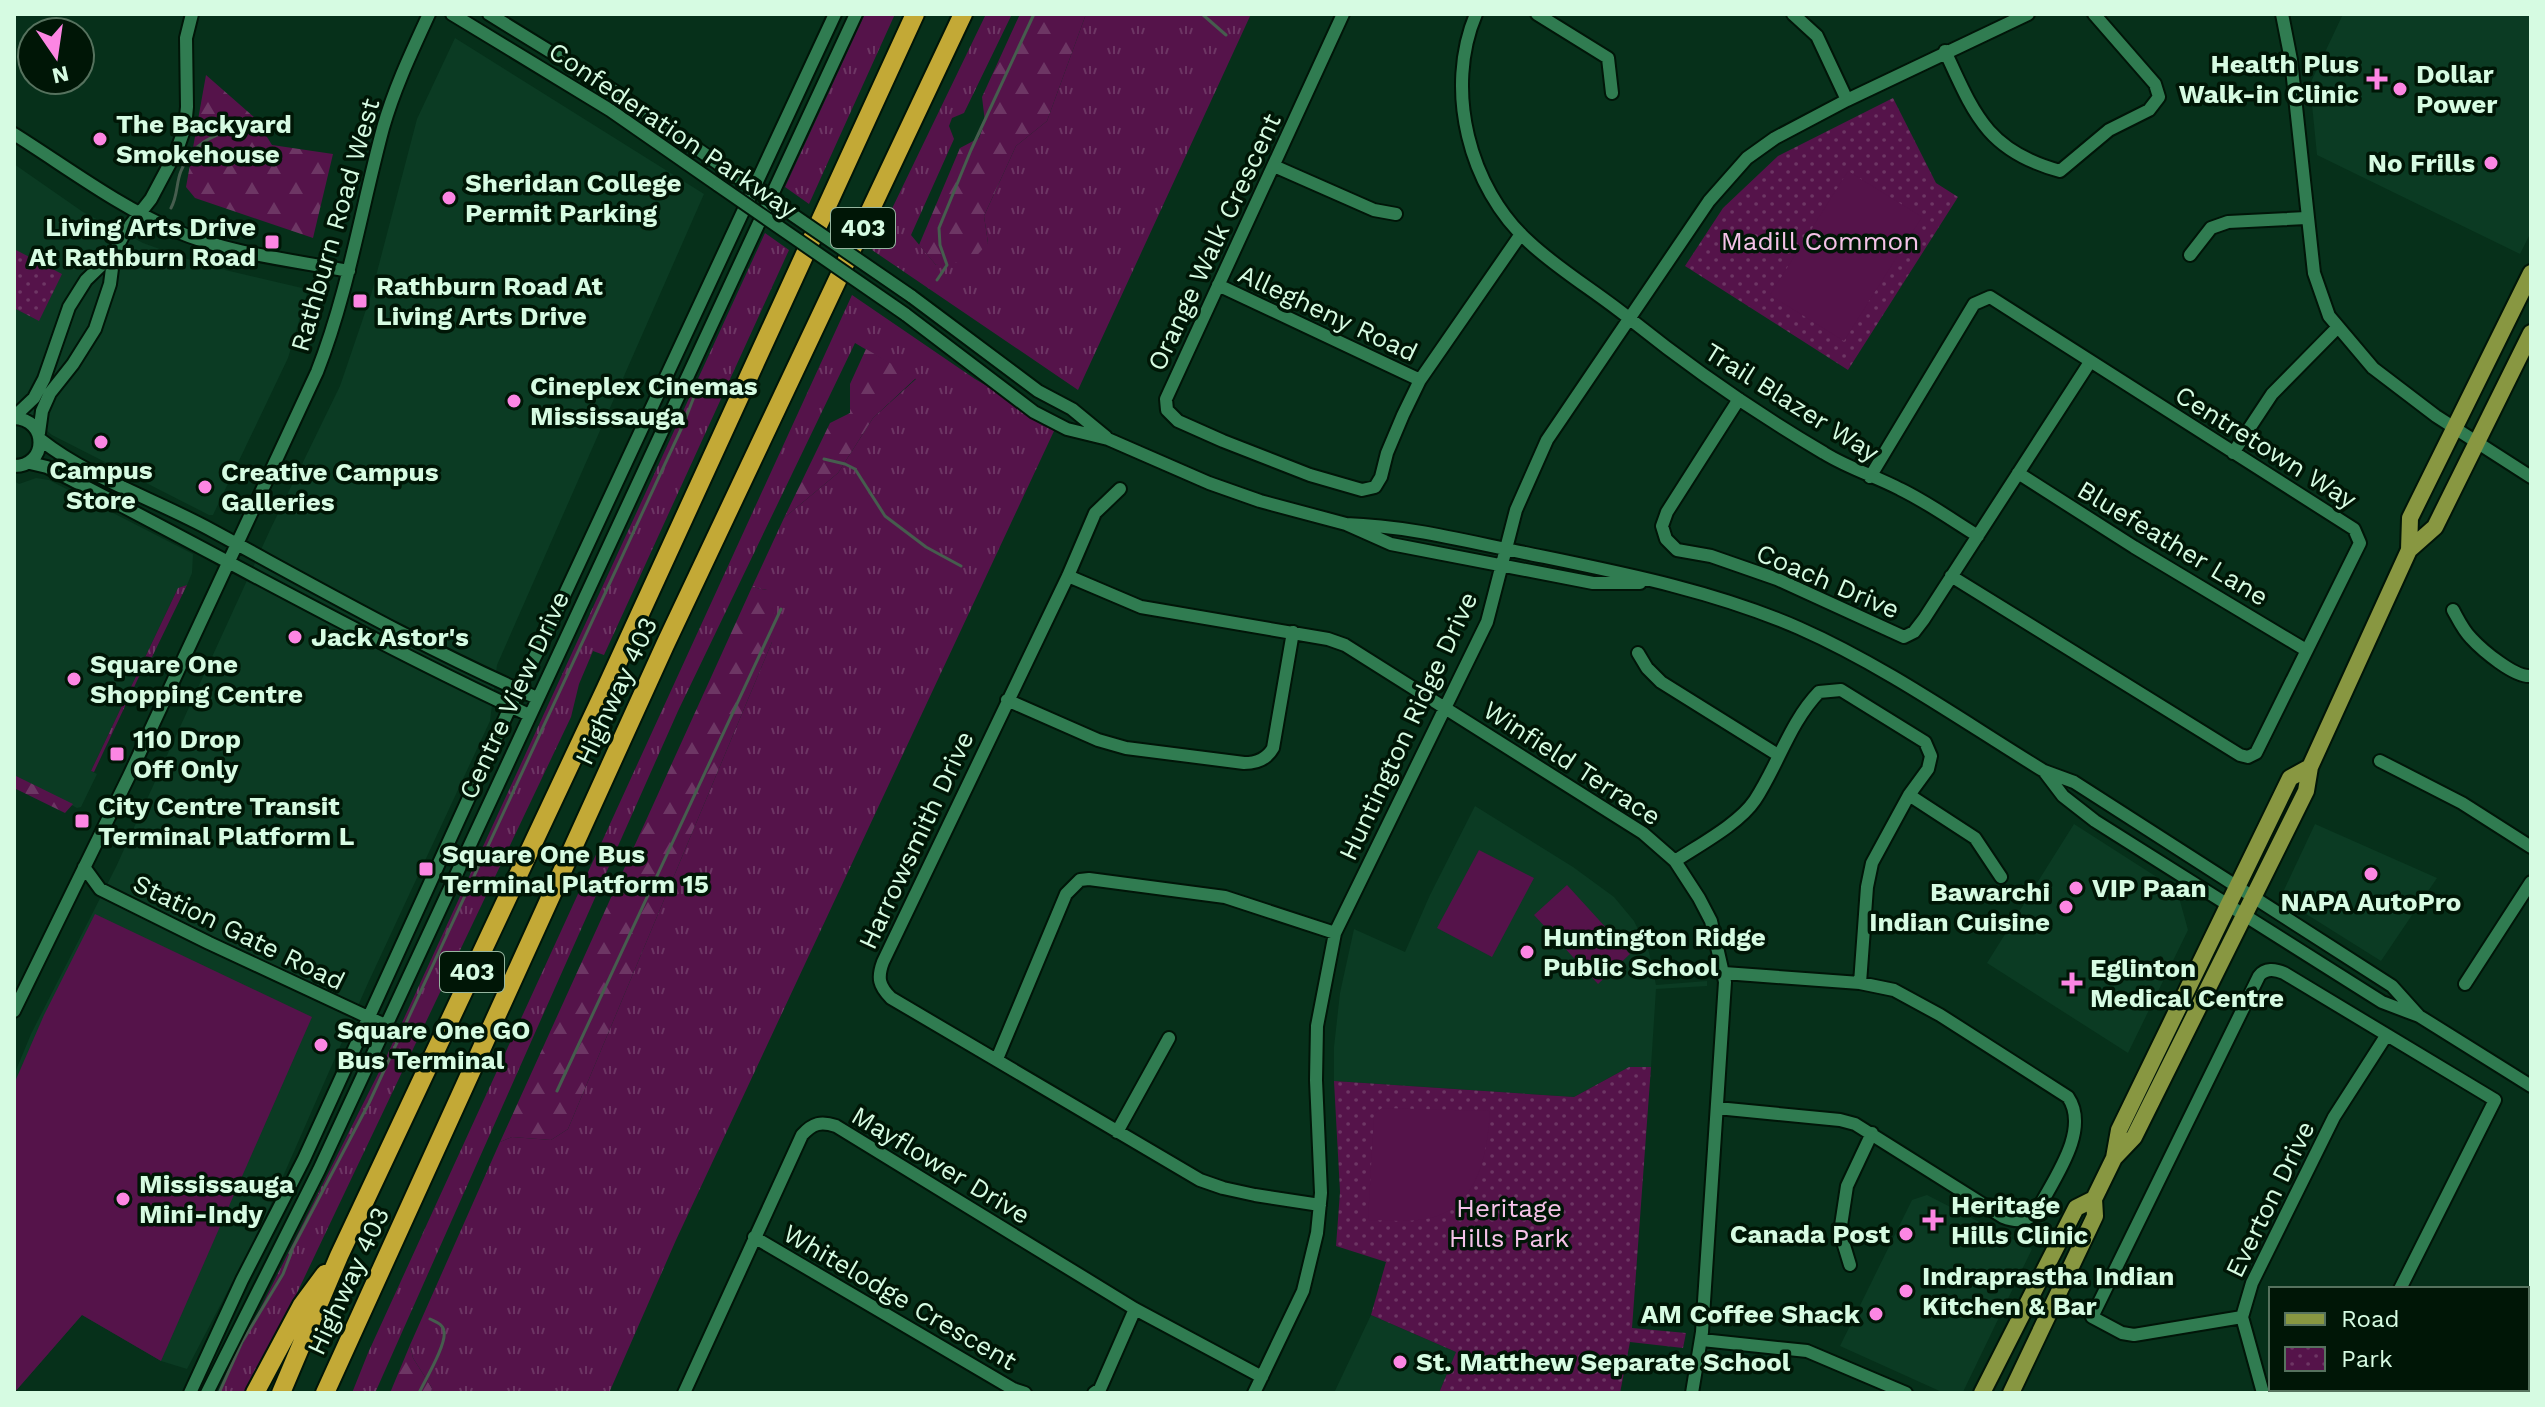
<svg xmlns="http://www.w3.org/2000/svg" width="2545" height="1407" viewBox="0 0 2545 1407" font-family="'Work Sans',sans-serif">
	<defs>
		<pattern id="grass-tufts" width="24" height="20" patternUnits="userSpaceOnUse" patternTransform="scale(2)"><rect width="24" height="20" fill="#55134a"/><path d="M3 7l-1-3M5 7V3M7 7l1-3M15 17l-1-3M17 17v-4M19 17l1-3" fill="none" stroke="#6d3664"/></pattern>
		<pattern id="forest-firs" width="22" height="20" patternUnits="userSpaceOnUse" patternTransform="scale(2)"><rect width="22" height="20" fill="#55134a"/><path d="M5 1l3.5 6h-7zM16 11l3.5 6h-7z" fill="#6d3664"/></pattern>
		<pattern id="park-dots" width="8" height="8" patternUnits="userSpaceOnUse" patternTransform="scale(2)"><rect width="8" height="8" fill="#55134a"/><path d="M2 2h.1M6 6h.1" fill="none" stroke="#6d3664" stroke-width="1.8" stroke-linecap="round"/></pattern>
	</defs>
	<rect width="100%" height="100%" fill="#06301a"/>
	<path fill="#0b3b23" d="M2343 14H2531V232L2520 254 2317 155 2310 84Z
		M455 38 704 194 497 665 490 721 368 983 259 1231 187 1369 161 1361 82 1315 14 1393V1075L31 1034 116 867 270 530 340 386 371 295 417 119Z
		M14 164 83 212 143 243 204 265 302 288 307 294 288 358 213 515H209L52 435 29 416 14 411Z
		M36 478 49 480 193 554 192 573 187 585 178 588 91 771 97 774 81 807 77 808 14 775V481L19 484Z
		M1475 806 1573 867 1614 897 1634 921 1649 952 1656 985 1707 981V986L1656 989 1651 1067H1629L1574 1097 1334 1081V1047L1340 993 1354 929 1405 952 1430 895Z
		M2074 824 2177 890 2188 930 2128 1053 1987 963Z
		M2315 824 2437 878 2381 961 2287 902 2284 890Z
		M1927 1195 2032 1249 1963 1392 1960 1393H1944L1840 1346 1912 1200Z
		M1371 1315 1456 1352 1439 1393H1334Z"/>
	<path fill="url(#grass-tufts)" d="M865 14H895L809 204 785 187Z
		M986 14H1012L964 113 952 118 949 126 954 139 911 235 936 265 988 243 984 216 1016 146 1047 121 1086 14H1251L1078 390 872 250Z
		M765 233 789 250 604 655 593 651 579 684 571 717 286 1316 245 1393H218L383 1064Z
		M852 295 975 379 1051 423 1054 431 676 1240 609 1393H431L432 1388 413 1358 410 1345 500 1142 512 1137 551 1140 568 1129 772 642 767 590 752 587 784 518 838 473 873 418 916 379 855 343 678 711 375 1393H352L368 1353Z
		M187 585 152 657 144 666 94 772 91 771 178 588Z"/>
	<path fill="url(#forest-firs)" d="M1020 14H1086L1047 121 1016 146 984 216 988 243 972 261 936 265 919 245 960 148 979 138 985 122 982 97Z
		M206 75 255 118 272 145 333 154 313 238 195 198 186 187Z
		M866 349 916 378 873 418 838 473 784 518 830 423 850 413V384Z
		M752 587 767 590 776 601 772 642 568 1129 551 1140 512 1137 500 1142Z
		M14 775 73 804 65 813 14 788Z
		M410 1345 413 1358 432 1388 431 1393H390Z"/>
	<path fill="url(#park-dots)" d="M1893 98 1936 183 1958 197 1848 370 1685 266 1723 208 1778 156Z
		M14 249 62 274 39 321 14 308Z
		M1629 1067H1651L1632 1328 1686 1333 1683 1348 1630 1342 1620 1393H1439L1456 1352 1371 1315 1386 1262 1336 1246 1340 1192 1334 1081 1574 1097Z"/>
	<path fill="#55134a" d="M1848 171 1922 217 1844 341 1770 295Z
		M1479 850 1534 878 1492 957 1437 928Z
		M1567 885 1630 954 1598 984 1534 915Z
		M95 914 312 1017 161 1361 82 1315 14 1393V1084L44 1015Z
		M1382 1108 1490 1111C1487 1158 1477 1215 1418 1220 1402 1222 1384 1220 1368 1220L1374 1114Z"/>
	<g fill="none" stroke-linecap="round" stroke-linejoin="round">
		<path stroke="#465d4e" stroke-width="3" d="M1202 14 1226 35
			M171 208C178 195 176 183 181 171 191 143 215 135 240 126
			M937 280 947 265 940 245 939 228 971 150 1034 14
			M824 459 845 464 855 469 885 516 926 547 961 566
			M557 1091 781 609
			M290 1253 369 1103 683 425 699 384
			M219 1393 242 1342 283 1274 292 1251
			M419 1393C425 1380 447 1344 444 1331 443 1324 436 1322 430 1319"/>
		<defs>
			<path id="minor" d="M452 14 610 110 718 185
				M489 14 616 92 726 169
				M1343 14 1166 399 1167 410 1178 421 1223 441 1310 475 1362 490 1375 487 1381 477 1387 453 1403 415 1420 380 1521 234
				M1476 14C1444 89 1469 188 1529 242 1560 271 1597 292 1630 319 1691 368 1756 413 1824 453 1848 468 1875 476 1900 489 1927 502 1952 520 1978 536
				M1537 14 1608 58 1612 93
				M1793 14 1817 36 1847 100
				M2282 14 2291 60 2314 273 2329 316 2373 368 2436 416 2531 477
				M1945 51C1974 114 1987 151 2060 171L2109 130 2149 110 2159 97 2155 84 2094 14
				M14 134C68 168 118 206 176 231 230 254 292 260 349 271
				M1274 166 1374 210 1396 214
				M2190 255 2211 228 2228 222 2306 218
				M1218 285 1420 380
				M911 296 1038 391 1072 409 1106 437
				M905 314 1034 412 1067 429 1108 439 1209 483 1260 501 1346 524 1391 544 1593 583H1640
				M1739 399 1667 512 1662 526 1666 539 1677 550 1711 556 1777 579 1904 637 1914 632 1924 619 2090 362
				M14 417 34 398 44 379 69 307 86 280 114 253
				M14 418C48 419 48 466 14 466
				M39 433 42 411 50 393 73 364 95 329 110 284 114 253 125 232 151 199 177 150 185 127 187 107 186 38 192 14
				M41 440C89 478 159 501 213 531 320 589 425 649 537 698
				M2233 453 2272 394 2337 328
				M30 463 47 467C208 549 365 639 529 715
				M2018 473 2134 547 2306 650
				M1870 477 1974 304 1990 297 2354 529 2360 543 2256 753 2248 757 2240 755 1951 576
				M1120 489 1095 513 1068 576 883 962C877 978 879 986 891 998L1200 1180 1223 1188 1255 1195 1320 1205
				M1346 524C1408 526 1465 541 1525 553 1617 572 1712 590 1799 628 1885 666 1964 722 2044 771L2074 782 2392 986 2419 1016
				M1068 576 1141 607 1328 639 1345 645 1643 833 1675 861 1699 898 1711 921 1725 982 1702 1332 1692 1393
				M2453 610C2458 619 2463 630 2471 638 2482 650 2515 678 2531 676
				M1638 653 1647 668 1661 682 1778 755
				M1007 700 1098 740 1126 748 1244 763C1256 763 1267 759 1273 748L1293 632
				M2380 761 2462 803 2531 847
				M2044 771 2063 796 2095 821 2382 1002 2419 1016 2531 1086
				M1909 795 1975 838 2001 877
				M1675 861C1699 845 1739 824 1755 800 1778 765 1790 722 1819 692L1841 690 1925 742 1931 756 1928 769 1909 795 1872 863 1867 887 1860 983
				M84 867 100 889 209 943 385 1025
				M2465 984 2531 882
				M14 1011 129 776 317 372C348 293 361 210 383 128 394 89 412 51 429 14
				M997 1059 1066 894 1080 880 1089 879 1225 897 1335 933
				M1717 1108 1840 1120 1855 1124 2003 1217C2016 1222 2025 1222 2036 1213 2052 1181 2091 1131 2068 1097L1940 1015 1894 990 1860 983 1724 973
				M1117 1132 1169 1038
				M754 1237 1013 1389 1025 1393
				M1850 1265 1840 1232 1847 1186 1872 1133
				M2242 1317 2134 1335 2122 1333 2092 1317 2259 976C2265 968 2275 969 2284 973L2495 1100 2400 1289
				M1702 1340 1807 1351 1906 1393
				M2527 1373 2531 1365
				M190 1393 242 1280 304 1159 518 690 542 643 835 14
				M207 1393 319 1170 856 14
				M684 1393 802 1135C813 1123 821 1121 836 1126L1135 1309 1262 1377
				M1094 1393 1100 1389 1135 1309
				M1254 1393 1303 1291 1317 1233 1321 1193 1316 1080 1317 1026 1335 933 1487 622 1516 510 1547 440 1709 201 1747 158 1775 138 1847 100 2028 14
				M2263 1393 2242 1317 2252 1283 2334 1117 2386 1036
				M2389 1393V1389
				M2519 1393 2520 1389"/>
			<path id="major" d="M2409 550 2435 527 2531 333
				M2114 1158 2134 1137 2306 791 2310 767 2409 550 2410 518 2531 273
				M1982 1393 2076 1208 2094 1199
				M2011 1393 2095 1216 2094 1199 2114 1158 2119 1130 2290 778 2310 767"/>
			<path id="highway" d="M255 1393 302 1305 325 1274
				M281 1393 339 1256 606 688 915 14
				M325 1393 665 645 963 14"/>
		</defs>
		<use href="#minor" stroke="#011508" stroke-width="16"/>
		<use href="#major" stroke="#011508" stroke-width="20"/>
		<use href="#highway" stroke="#011508" stroke-width="22"/>
		<use href="#minor" stroke="#307c51" stroke-width="12"/>
		<use href="#major" stroke="#889741" stroke-width="16"/>
		<use href="#highway" stroke="#c3a936" stroke-width="18"/>
		<defs>
			<path id="minor-bridge" d="M726 169 911 296
				M718 185 905 314"/>
		</defs>
		<use href="#minor-bridge" stroke="#011508" stroke-width="16" stroke-linecap="butt"/>
		<use href="#minor-bridge" stroke="#307c51" stroke-width="12"/>
	</g>
	<g fill="#fc86e3" stroke="#001606" stroke-width="3">
		<path d="M2373 67h8v8h8v8h-8v8h-8v-8h-8v-8h8z"/>
		<circle cx="2400" cy="89" r="8"/>
		<circle cx="100" cy="139" r="8"/>
		<circle cx="2491" cy="163" r="8"/>
		<circle cx="449" cy="198" r="8"/>
		<rect x="264" y="234" width="16" height="16" rx="4"/>
		<rect x="352" y="293" width="16" height="16" rx="4"/>
		<circle cx="514" cy="401" r="8"/>
		<circle cx="101" cy="442" r="8"/>
		<circle cx="205" cy="487" r="8"/>
		<circle cx="295" cy="637" r="8"/>
		<circle cx="74" cy="679" r="8"/>
		<rect x="109" y="746" width="16" height="16" rx="4"/>
		<rect x="74" y="813" width="16" height="16" rx="4"/>
		<rect x="418" y="861" width="16" height="16" rx="4"/>
		<circle cx="2371" cy="874" r="8"/>
		<circle cx="2076" cy="888" r="8"/>
		<circle cx="2066" cy="907" r="8"/>
		<circle cx="1527" cy="952" r="8"/>
		<path d="M2068 971h8v8h8v8h-8v8h-8v-8h-8v-8h8z"/>
		<circle cx="321" cy="1045" r="8"/>
		<circle cx="123" cy="1199" r="8"/>
		<path d="M1929 1208h8v8h8v8h-8v8h-8v-8h-8v-8h8z"/>
		<circle cx="1906" cy="1234" r="8"/>
		<circle cx="1906" cy="1291" r="8"/>
		<circle cx="1876" cy="1314" r="8"/>
		<circle cx="1400" cy="1362" r="8"/>
	</g>
	<g text-anchor="middle" stroke-width="7" stroke-linejoin="round" paint-order="stroke">
		<g fill="#001606" stroke="#96b6a0" stroke-width="2">
			<rect x="831" y="208" width="64" height="40" rx="6"/>
			<rect x="440" y="952" width="64" height="40" rx="6"/>
		</g>
		<g font-size="24" font-weight="bold" fill="#d6fbe2">
			<text x="863" y="236">403</text>
			<text x="472" y="980">403</text>
		</g>
		<g font-size="26" font-weight="bold" fill="#d6fbe2" stroke="#001606" text-anchor="start">
			<text x="2359" y="73" text-anchor="end">Health Plus<tspan x="2359" dy="30">Walk-in Clinic</tspan></text>
			<text x="2416" y="83">Dollar<tspan x="2416" dy="30">Power</tspan></text>
			<text x="116" y="133">The Backyard<tspan x="116" dy="30">Smokehouse</tspan></text>
			<text x="2475" y="172" text-anchor="end">No Frills</text>
			<text x="465" y="192">Sheridan College<tspan x="465" dy="30">Permit Parking</tspan></text>
			<text x="256" y="236" text-anchor="end">Living Arts Drive<tspan x="256" dy="30">At Rathburn Road</tspan></text>
			<text x="376" y="295">Rathburn Road At<tspan x="376" dy="30">Living Arts Drive</tspan></text>
			<text x="530" y="395">Cineplex Cinemas<tspan x="530" dy="30">Mississauga</tspan></text>
			<text x="101" y="479" text-anchor="middle">Campus<tspan x="101" dy="30">Store</tspan></text>
			<text x="221" y="481">Creative Campus<tspan x="221" dy="30">Galleries</tspan></text>
			<text x="311" y="646">Jack Astor's</text>
			<text x="90" y="673">Square One<tspan x="90" dy="30">Shopping Centre</tspan></text>
			<text x="133" y="748">110 Drop<tspan x="133" dy="30">Off Only</tspan></text>
			<text x="98" y="815">City Centre Transit<tspan x="98" dy="30">Terminal Platform L</tspan></text>
			<text x="442" y="863">Square One Bus<tspan x="442" dy="30">Terminal Platform 15</tspan></text>
			<text x="2092" y="897">VIP Paan</text>
			<text x="2050" y="901" text-anchor="end">Bawarchi<tspan x="2050" dy="30">Indian Cuisine</tspan></text>
			<text x="2371" y="911" text-anchor="middle">NAPA AutoPro</text>
			<text x="1543" y="946">Huntington Ridge<tspan x="1543" dy="30">Public School</tspan></text>
			<text x="2090" y="977">Eglinton<tspan x="2090" dy="30">Medical Centre</tspan></text>
			<text x="337" y="1039">Square One GO<tspan x="337" dy="30">Bus Terminal</tspan></text>
			<text x="139" y="1193">Mississauga<tspan x="139" dy="30">Mini-Indy</tspan></text>
			<text x="1951" y="1214">Heritage<tspan x="1951" dy="30">Hills Clinic</tspan></text>
			<text x="1890" y="1243" text-anchor="end">Canada Post</text>
			<text x="1922" y="1285">Indraprastha Indian<tspan x="1922" dy="30">Kitchen &amp; Bar</tspan></text>
			<text x="1860" y="1323" text-anchor="end">AM Coffee Shack</text>
			<text x="1416" y="1371">St. Matthew Separate School</text>
		</g>
		<g font-size="26" fill="#d6fbe2" stroke="#001606">
			<text transform="translate(673 130) rotate(34)" y="9">Confederation Parkway</text>
			<text transform="translate(335 225) rotate(-74)" y="9">Rathburn Road West</text>
			<text transform="translate(1214 242) rotate(-65)" y="9">Orange Walk Crescent</text>
			<text transform="translate(1328 313) rotate(25)" y="9">Allegheny Road</text>
			<text transform="translate(1792 402) rotate(32)" y="9">Trail Blazer Way</text>
			<text transform="translate(2266 447) rotate(32)" y="9">Centretown Way</text>
			<text transform="translate(2173 543) rotate(31)" y="9">Bluefeather Lane</text>
			<text transform="translate(1828 581) rotate(23)" y="9">Coach Drive</text>
			<text transform="translate(616 691) rotate(-65)" y="9">Highway 403</text>
			<text transform="translate(514 695) rotate(-65)" y="9">Centre View Drive</text>
			<text transform="translate(1408 726) rotate(-65)" y="9">Huntington Ridge Drive</text>
			<text transform="translate(1572 763) rotate(33)" y="9">Winfield Terrace</text>
			<text transform="translate(916 840) rotate(-65)" y="9">Harrowsmith Drive</text>
			<text transform="translate(239 932) rotate(26)" y="9">Station Gate Road</text>
			<text transform="translate(941 1165) rotate(31)" y="9">Mayflower Drive</text>
			<text transform="translate(2270 1199) rotate(-64)" y="9">Everton Drive</text>
			<text transform="translate(348 1281) rotate(-65)" y="9">Highway 403</text>
			<text transform="translate(900 1297) rotate(30)" y="9">Whitelodge Crescent</text>
		</g>
		<g font-size="26" fill="#f5c2e8" stroke="#001606">
			<text x="1820" y="250">Madill Common</text>
			<text x="1509" y="1217">Heritage<tspan x="1509" dy="30">Hills Park</tspan></text>
		</g>
	</g>
	<rect width="2545" height="1407" fill="none" stroke="#d6fbe2" stroke-width="32"/>
	<rect x="2269" y="1287" width="260" height="104" fill="#001606" stroke="#56725e" stroke-width="2"/>
	<rect x="2285" y="1313" width="40" height="12" fill="#889741" stroke="#56725e" stroke-width="2"/>
	<text x="2341" y="1327" font-size="24" fill="#d6fbe2">Road</text>
	<rect x="2285" y="1347" width="40" height="24" fill="url(#park-dots)" stroke="#56725e" stroke-width="2"/>
	<text x="2341" y="1367" font-size="24" fill="#d6fbe2">Park</text>
	<g transform="translate(56 56) rotate(167)"><circle r="38" fill="#001606" stroke="#56725e" stroke-width="2"/>
	<path d="M0-6L14 30L0 20L-14 30Z" fill="#fc86e3"/>
	<text y="-12" font-size="22" font-weight="bold" text-anchor="middle" fill="#d6fbe2">N</text>
	</g>
</svg>
